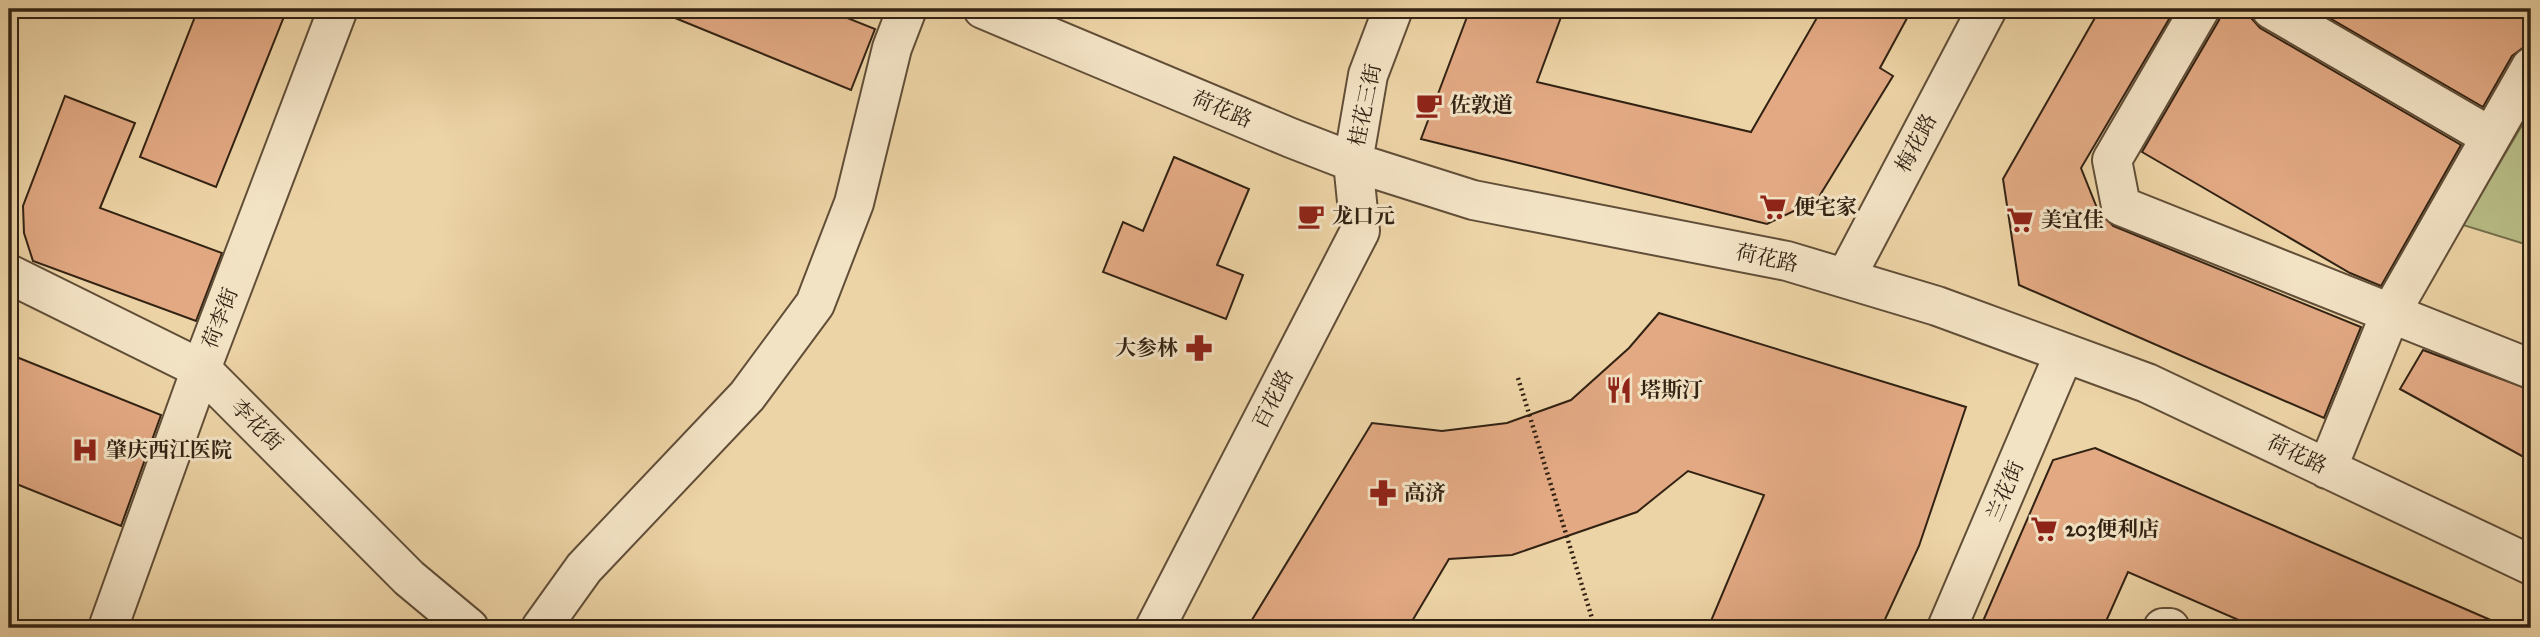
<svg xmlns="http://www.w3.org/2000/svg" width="2540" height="637" viewBox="0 0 2540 637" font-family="'IM FELL Great Primer','Noto Serif SC',serif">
	<rect width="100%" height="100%" fill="#edd4a6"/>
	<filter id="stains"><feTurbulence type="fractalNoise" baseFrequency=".00286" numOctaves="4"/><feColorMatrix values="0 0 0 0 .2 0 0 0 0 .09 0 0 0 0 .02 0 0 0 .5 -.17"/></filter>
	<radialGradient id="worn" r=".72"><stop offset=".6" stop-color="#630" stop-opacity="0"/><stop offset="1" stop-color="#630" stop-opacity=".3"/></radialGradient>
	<path fill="#b8bd87" stroke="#75704d" stroke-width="2" d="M2531 110V246L2463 225Z"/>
	<path fill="#e2a983" stroke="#322213" stroke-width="2" d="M198 9H287L216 187 140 157Z
		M653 9H825L875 29 851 90Z
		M1470 9H1564L1537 82 1751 132 1822 9H1912L1880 68 1893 76 1817 200 1767 224 1421 139Z
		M2100 9H2175L2081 168 2097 208 2113 226 2361 327 2324 418 2019 285 2003 179Z
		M2222 9H2249L2252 19 2260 28 2461 145 2381 286 2350 273 2142 152 2219 20Z
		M2314 9H2531V34L2524 47 2512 56 2483 107Z
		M65 96 135 123 100 208 222 253 196 321 33 261 24 233 23 206Z
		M1174 157 1249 189 1217 265 1243 275 1226 319 1103 272 1123 222 1143 231Z
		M1659 313 1966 407 1919 546 1881 628H1708L1764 495 1688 471 1637 512 1512 555 1449 559 1408 628H1247L1372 423 1442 431 1507 423 1571 400 1629 348Z
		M2423 350 2531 390V461L2400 389Z
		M9 354 161 415 121 526 9 481Z
		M2095 448 2509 628H2257L2128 572 2103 628H1980L2053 460Z"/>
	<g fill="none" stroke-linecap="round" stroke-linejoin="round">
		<defs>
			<path id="minor" d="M983 9 1291 138 1353 162 1473 200 1787 261 1937 306 2147 383 2531 565
				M2200 9 2112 160 2121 206 2531 369
				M2271 9 2491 137
				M9 274 201 369 409 578 469 628
				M1846 277 1987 9
				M2327 469 2391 312 2531 67
				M108 628 201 369 338 9
				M541 628 584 568 747 396 815 304 854 203 892 48 907 9
				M1155 628 1360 231 1353 162 1368 75 1393 9
				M1947 628 2064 354
				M2163 628H2170"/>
		</defs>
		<use href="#minor" stroke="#614e38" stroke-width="42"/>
		<path stroke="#322213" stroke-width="4.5" stroke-dasharray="2 3.5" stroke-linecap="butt" d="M1518 378 1595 628"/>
		<use href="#minor" stroke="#f3e3c5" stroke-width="38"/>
	</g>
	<defs>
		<symbol id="cafe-bare" viewBox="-9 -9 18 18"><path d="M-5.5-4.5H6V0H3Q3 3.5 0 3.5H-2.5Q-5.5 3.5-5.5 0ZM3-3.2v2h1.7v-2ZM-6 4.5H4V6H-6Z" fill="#8f2418" stroke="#f3e3c5" stroke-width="2.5" paint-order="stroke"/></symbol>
		<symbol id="supermarket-bare" viewBox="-9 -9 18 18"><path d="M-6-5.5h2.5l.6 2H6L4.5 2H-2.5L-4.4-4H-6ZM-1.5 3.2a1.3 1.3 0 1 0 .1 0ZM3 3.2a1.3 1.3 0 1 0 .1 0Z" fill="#8f2418" stroke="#f3e3c5" stroke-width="2.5" paint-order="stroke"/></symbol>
		<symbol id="pharmacy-bare" viewBox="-9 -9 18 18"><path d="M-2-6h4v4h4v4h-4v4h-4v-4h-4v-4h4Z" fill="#8f2418" stroke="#f3e3c5" stroke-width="2.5" paint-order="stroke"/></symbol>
		<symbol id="restaurant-bare" viewBox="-9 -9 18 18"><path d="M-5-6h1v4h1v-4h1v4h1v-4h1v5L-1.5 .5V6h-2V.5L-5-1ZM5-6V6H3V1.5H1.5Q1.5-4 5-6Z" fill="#8f2418" stroke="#f3e3c5" stroke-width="2.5" paint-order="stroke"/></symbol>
		<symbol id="hospital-bare" viewBox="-9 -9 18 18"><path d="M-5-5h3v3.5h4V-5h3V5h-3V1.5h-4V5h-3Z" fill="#8f2418" stroke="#f3e3c5" stroke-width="2.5" paint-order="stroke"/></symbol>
	</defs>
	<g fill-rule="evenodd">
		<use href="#cafe-bare" x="1410" y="86" width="38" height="38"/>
		<use href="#supermarket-bare" x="1754" y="188" width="38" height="38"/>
		<use href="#cafe-bare" x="1292" y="197" width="38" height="38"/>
		<use href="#supermarket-bare" x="2001" y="201" width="38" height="38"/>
		<use href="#pharmacy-bare" x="1180" y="329" width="38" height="38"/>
		<use href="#restaurant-bare" x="1600" y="371" width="38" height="38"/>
		<use href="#hospital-bare" x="66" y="431" width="38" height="38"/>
		<use href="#pharmacy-bare" x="1364" y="474" width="38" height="38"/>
		<use href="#supermarket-bare" x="2025" y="510" width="38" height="38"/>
	</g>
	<g text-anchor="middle" stroke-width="6" stroke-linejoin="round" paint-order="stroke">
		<g font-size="21" fill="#322213" stroke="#f3e3c5">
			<text transform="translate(1365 105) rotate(-78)" y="7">桂花三街</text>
			<text transform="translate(1222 109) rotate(23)" y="7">荷花路</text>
			<text transform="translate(1916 143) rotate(-62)" y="7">梅花路</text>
			<text transform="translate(1767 258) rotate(12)" y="7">荷花路</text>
			<text transform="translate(220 318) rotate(-69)" y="7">荷李街</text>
			<text transform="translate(1273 399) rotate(-63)" y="7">百花路</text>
			<text transform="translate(257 425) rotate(45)" y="7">李花街</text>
			<text transform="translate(2297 454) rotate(25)" y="7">荷花路</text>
			<text transform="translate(2005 491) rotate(-67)" y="7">兰花街</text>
		</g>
		<g font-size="21" font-weight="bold" fill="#322213" stroke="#f3e3c5" text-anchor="start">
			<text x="1450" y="112">佐敦道</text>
			<text x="1794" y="214">便宅家</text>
			<text x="1332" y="223">龙口元</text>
			<text x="2041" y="227">美宜佳</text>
			<text x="1178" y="355" text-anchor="end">大参林</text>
			<text x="1640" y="397">塔斯汀</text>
			<text x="106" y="457">肇庆西江医院</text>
			<text x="1404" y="500">高济</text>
			<text x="2065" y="536">203便利店</text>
		</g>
	</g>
	<rect width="2540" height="637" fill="none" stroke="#edd4a6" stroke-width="35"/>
	<rect x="10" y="10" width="2519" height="616" fill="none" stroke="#322213" stroke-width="3.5"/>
	<rect x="18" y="18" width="2505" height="602" fill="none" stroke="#322213" stroke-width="2"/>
	<rect width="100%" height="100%" filter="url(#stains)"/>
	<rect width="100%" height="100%" fill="url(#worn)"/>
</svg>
